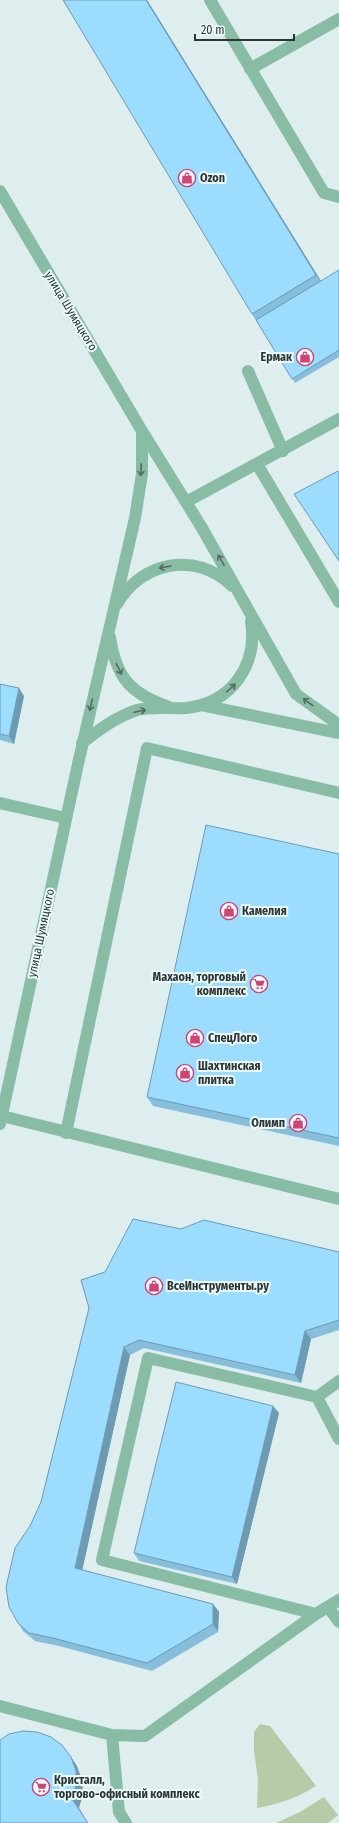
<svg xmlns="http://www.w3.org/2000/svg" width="339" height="1823" viewBox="0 0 339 1823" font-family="'Fira Sans Condensed',sans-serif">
	<rect width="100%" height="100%" fill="#deeeee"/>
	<path fill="#b7cba8" d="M260 1724 270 1726 316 1786C297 1798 279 1804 257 1808L258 1780 254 1750V1732Z
		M324 1797 338 1815 328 1823H276L300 1812Z"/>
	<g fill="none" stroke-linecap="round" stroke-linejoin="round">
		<path stroke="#89bca5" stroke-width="12" d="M210 0 324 193 339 197
			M250 69 339 19
			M0 191 142 431 202 528 296 694 339 725
			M248 371 283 451
			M257 464 339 602
			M186 502 339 419
			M117 604C141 562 196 550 232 586
			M110 637C116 678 131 694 169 707
			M201 705 339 733
			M82 743C100 729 116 717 137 710 153 706 170 709 186 708 232 703 258 665 251 621
			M0 803 66 818
			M2 1116 339 1199
			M0 1124 78 764 135 518 142 474V431
			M66 1133 147 748 339 793
			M317 1397 339 1439
			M328 1607 339 1622
			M316 1614 102 1560 148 1358 317 1397 339 1381
			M0 1706 112 1735 145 1736 316 1614 339 1600
			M112 1735 119 1812 126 1823"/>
	</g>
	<path fill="#86bedb" d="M147 0 321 281 339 270V357L295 383 252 314Z
		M0 684 24 696 14 744 0 740Z
		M339 854V1146L153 1106 147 1097Z
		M181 1229 339 1252V1330L311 1339 301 1383 144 1348 130 1355 82 1570 213 1604 219 1612 218 1632 152 1671 59 1646 35 1641 23 1631 18 1623 30 1526 41 1502 89 1308 105 1272Z
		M273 1406 279 1413 237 1584 139 1561 134 1553Z"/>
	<path fill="#6d9bb2" d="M146 0H147L324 286 316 275Z
		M19 688 24 696 14 744 9 736Z
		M305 1331 311 1339 301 1383 295 1375Z
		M124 1347 130 1355 81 1576 75 1568Z
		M273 1406 279 1413 237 1584 232 1577Z
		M213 1604 219 1612 218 1632 213 1624Z
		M71 1757 77 1766 82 1780 83 1794 79 1808 88 1823 72 1799Z"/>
	<path fill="#9cddff" stroke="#6d9bb2" d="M63 0H146L316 275 252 314Z
		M339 270V350L292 379 256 320Z
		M338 471 339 473V561L294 494Z
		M0 684 19 688 9 736 0 734Z
		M206 825 339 854V1138L147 1097Z
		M133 1219 181 1229 204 1220 339 1252V1320L305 1331 295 1375 139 1340 124 1347 75 1568 213 1604V1624L147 1663 53 1638 29 1633 18 1623 9 1607 6 1587 15 1548 30 1526 41 1502 89 1308 81 1280 105 1272Z
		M176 1382 273 1406 232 1577 134 1553Z
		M23 1731 37 1732 51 1737 62 1745 71 1757 76 1771V1785L72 1799 88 1823H0V1740L9 1734Z"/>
	<defs><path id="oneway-shaft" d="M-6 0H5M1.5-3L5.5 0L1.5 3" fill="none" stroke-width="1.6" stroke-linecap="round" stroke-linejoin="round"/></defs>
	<g stroke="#536b62">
		<use href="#oneway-shaft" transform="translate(141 470) rotate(92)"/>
		<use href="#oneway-shaft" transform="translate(221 560) rotate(-120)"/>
		<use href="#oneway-shaft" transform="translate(165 567) rotate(170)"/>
		<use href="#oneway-shaft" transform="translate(119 669) rotate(64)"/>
		<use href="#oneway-shaft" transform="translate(231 688) rotate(-42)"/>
		<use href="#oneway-shaft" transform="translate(308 702) rotate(-144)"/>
		<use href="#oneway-shaft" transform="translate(91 705) rotate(103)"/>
		<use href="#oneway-shaft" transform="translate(140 711) rotate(-12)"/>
	</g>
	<defs>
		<symbol id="shop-ring" viewBox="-11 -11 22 22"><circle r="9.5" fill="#ebfbfc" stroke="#d04373" stroke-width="1.5"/><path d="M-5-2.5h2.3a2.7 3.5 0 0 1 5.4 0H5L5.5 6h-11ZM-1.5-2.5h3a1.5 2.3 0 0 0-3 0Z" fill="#d04373"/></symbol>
		<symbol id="supermarket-ring" viewBox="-11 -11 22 22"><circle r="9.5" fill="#ebfbfc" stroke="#d04373" stroke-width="1.5"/><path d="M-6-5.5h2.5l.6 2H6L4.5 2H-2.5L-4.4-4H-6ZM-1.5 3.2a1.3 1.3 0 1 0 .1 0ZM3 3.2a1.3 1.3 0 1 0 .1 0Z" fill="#d04373"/></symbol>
	</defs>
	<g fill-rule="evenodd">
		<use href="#shop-ring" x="177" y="168" width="20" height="20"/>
		<use href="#shop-ring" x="295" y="347" width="20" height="20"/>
		<use href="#shop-ring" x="219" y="901" width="20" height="20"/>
		<use href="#supermarket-ring" x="249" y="974" width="20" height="20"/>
		<use href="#shop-ring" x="185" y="1028" width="20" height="20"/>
		<use href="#shop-ring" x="175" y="1063" width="20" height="20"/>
		<use href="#shop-ring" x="288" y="1113" width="20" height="20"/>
		<use href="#shop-ring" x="144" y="1276" width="20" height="20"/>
		<use href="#supermarket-ring" x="31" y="1777" width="20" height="20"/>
	</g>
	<g text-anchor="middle" stroke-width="4" stroke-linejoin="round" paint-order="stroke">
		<g font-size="12" font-weight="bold" fill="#2f3535" stroke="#ebfbfc" text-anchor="start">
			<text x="200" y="182">Ozon</text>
			<text x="292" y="361" text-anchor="end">Ермак</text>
			<text x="242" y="915">Камелия</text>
			<text x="246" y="981" text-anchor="end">Махаон, торговый<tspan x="246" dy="14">комплекс</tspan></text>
			<text x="208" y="1042">СпецЛого</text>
			<text x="198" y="1070">Шахтинская<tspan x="198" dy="14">плитка</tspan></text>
			<text x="285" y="1127" text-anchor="end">Олимп</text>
			<text x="167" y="1290">ВсеИнструменты.ру</text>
			<text x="54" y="1784">Кристалл,<tspan x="54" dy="14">торгово-офисный комплекс</tspan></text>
		</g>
		<g font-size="12" fill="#2f3535" stroke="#ebfbfc">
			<text transform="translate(71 311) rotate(59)" y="4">улица Шумяцкого</text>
			<text transform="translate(41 933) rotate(-78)" y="4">улица Шумяцкого</text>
		</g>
	</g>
	<path d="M195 34v6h99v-6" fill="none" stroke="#2f3535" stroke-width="2"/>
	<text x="201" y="34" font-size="12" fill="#2f3535" stroke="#ebfbfc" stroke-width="3" paint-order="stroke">20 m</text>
</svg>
